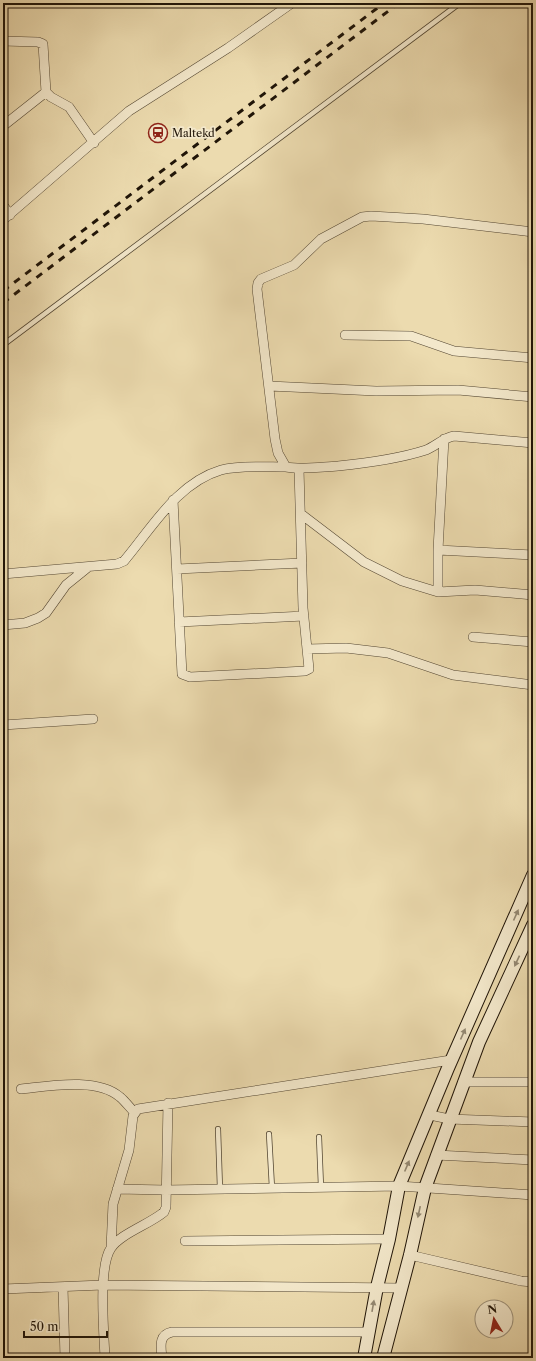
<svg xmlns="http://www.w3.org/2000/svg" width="536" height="1361" viewBox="0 0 536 1361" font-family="'Libre Caslon Text',serif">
	<rect width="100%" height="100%" fill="#ecdbaf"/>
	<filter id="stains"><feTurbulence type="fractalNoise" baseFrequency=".005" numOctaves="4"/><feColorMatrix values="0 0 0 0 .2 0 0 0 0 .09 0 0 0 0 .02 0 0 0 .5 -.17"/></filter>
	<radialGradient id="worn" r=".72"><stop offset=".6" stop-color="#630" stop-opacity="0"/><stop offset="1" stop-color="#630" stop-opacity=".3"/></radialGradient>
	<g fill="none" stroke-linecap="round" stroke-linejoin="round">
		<defs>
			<path id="service" d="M3 345 460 3
				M218 1129 220 1189
				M269 1134 272 1188
				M319 1137 321 1187"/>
			<path id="minor" d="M3 41 38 42 43 44 46 92 51 97 69 107 94 143
				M3 126 46 92
				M3 205 10 215
				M3 220 129 111 228 48 292 3
				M533 232 423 219 371 216 362 217 321 239 294 265 261 279 258 283 257 289 275 439 278 453 286 467C303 470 320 467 338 466 368 463 398 459 426 450 436 446 443 438 454 436L533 443
				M345 335 411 336 454 351 533 358
				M269 386 376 391 458 390 533 397
				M299 469 303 608 307 649 346 648 388 653 453 675 533 685
				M173 500 182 674 190 677 305 671 309 669 307 649
				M301 514 364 562 402 581 438 592 475 590 533 595
				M438 550 533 555
				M177 569 302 563
				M3 574 117 564 124 561C152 528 177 483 221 470 239 465 267 467 286 467
				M438 592V550L444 439
				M179 622 304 616
				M3 625 25 623 38 618 46 613 66 585 87 568
				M473 637 533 642
				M3 725 93 719
				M463 1082H533
				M21 1089C49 1086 97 1077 120 1097 125 1101 130 1108 135 1113
				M430 1115 449 1119 533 1122
				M436 1155 533 1160
				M117 1189 166 1190 399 1186 533 1195
				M185 1241 389 1239
				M111 1248 113 1204 129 1150 133 1116 138 1109 451 1060
				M410 1255 521 1281 533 1282
				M63 1287 65 1358
				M3 1289 103 1285 401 1288
				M105 1358C104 1334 98 1266 111 1248 120 1234 150 1224 164 1212L166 1207 168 1103
				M162 1358C161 1347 158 1335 172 1332H369"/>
			<path id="secondary" d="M364 1358 377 1287 389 1239 399 1186 448 1068 533 875
				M383 1358 410 1255 425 1188 479 1042 533 925"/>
		</defs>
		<use href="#service" stroke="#534632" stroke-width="6"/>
		<use href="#minor" stroke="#534632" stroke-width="10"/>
		<use href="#secondary" stroke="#201508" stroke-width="14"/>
		<use href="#service" stroke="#f3e8cb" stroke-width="4.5"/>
		<use href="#minor" stroke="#f3e8cb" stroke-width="9"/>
		<use href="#secondary" stroke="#f3e8cb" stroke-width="12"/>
		<path stroke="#201508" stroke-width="3" stroke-dasharray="7 7" stroke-linecap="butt" d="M3 291 384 3
			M3 303 399 3"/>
	</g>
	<defs><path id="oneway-solid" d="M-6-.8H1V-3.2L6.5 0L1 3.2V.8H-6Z"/></defs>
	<g fill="#948973">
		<use href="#oneway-solid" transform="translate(516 915) rotate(-66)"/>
		<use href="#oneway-solid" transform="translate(517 961) rotate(115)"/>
		<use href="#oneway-solid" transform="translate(463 1034) rotate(-66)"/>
		<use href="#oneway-solid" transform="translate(407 1166) rotate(-67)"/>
		<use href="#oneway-solid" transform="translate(419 1212) rotate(102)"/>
		<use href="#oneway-solid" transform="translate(373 1306) rotate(-80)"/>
	</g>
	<defs>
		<symbol id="station-ring" viewBox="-11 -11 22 22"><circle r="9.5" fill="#f3e8cb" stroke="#8f2418" stroke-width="1.5"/><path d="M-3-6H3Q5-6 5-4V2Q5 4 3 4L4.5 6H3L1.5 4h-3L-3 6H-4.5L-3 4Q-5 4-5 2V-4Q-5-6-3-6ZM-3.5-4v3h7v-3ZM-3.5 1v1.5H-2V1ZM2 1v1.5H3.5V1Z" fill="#8f2418"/></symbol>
	</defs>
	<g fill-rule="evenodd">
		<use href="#station-ring" x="147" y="122" width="22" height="22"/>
	</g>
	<g text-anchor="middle" stroke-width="3.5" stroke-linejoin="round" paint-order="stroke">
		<g font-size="11" fill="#201508" stroke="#f3e8cb" text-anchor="start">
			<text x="172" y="137">Maltekd</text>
		</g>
	</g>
	<rect width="536" height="1361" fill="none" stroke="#ecdbaf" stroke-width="16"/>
	<rect x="4" y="4" width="528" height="1353" fill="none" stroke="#201508" stroke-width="2"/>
	<rect x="8" y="8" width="520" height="1345" fill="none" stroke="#201508"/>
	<g transform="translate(494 1319) rotate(350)"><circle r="19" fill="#f3e8cb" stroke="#9f947d"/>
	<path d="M0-3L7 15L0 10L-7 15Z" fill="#8f2418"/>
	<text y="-6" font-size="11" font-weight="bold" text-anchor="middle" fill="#201508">N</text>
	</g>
	<path d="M24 1331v6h83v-6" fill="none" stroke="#201508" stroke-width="2"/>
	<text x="30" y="1331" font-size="12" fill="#201508" stroke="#f3e8cb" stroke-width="3" paint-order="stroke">50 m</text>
	<rect width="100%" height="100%" filter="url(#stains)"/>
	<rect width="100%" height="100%" fill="url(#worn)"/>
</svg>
